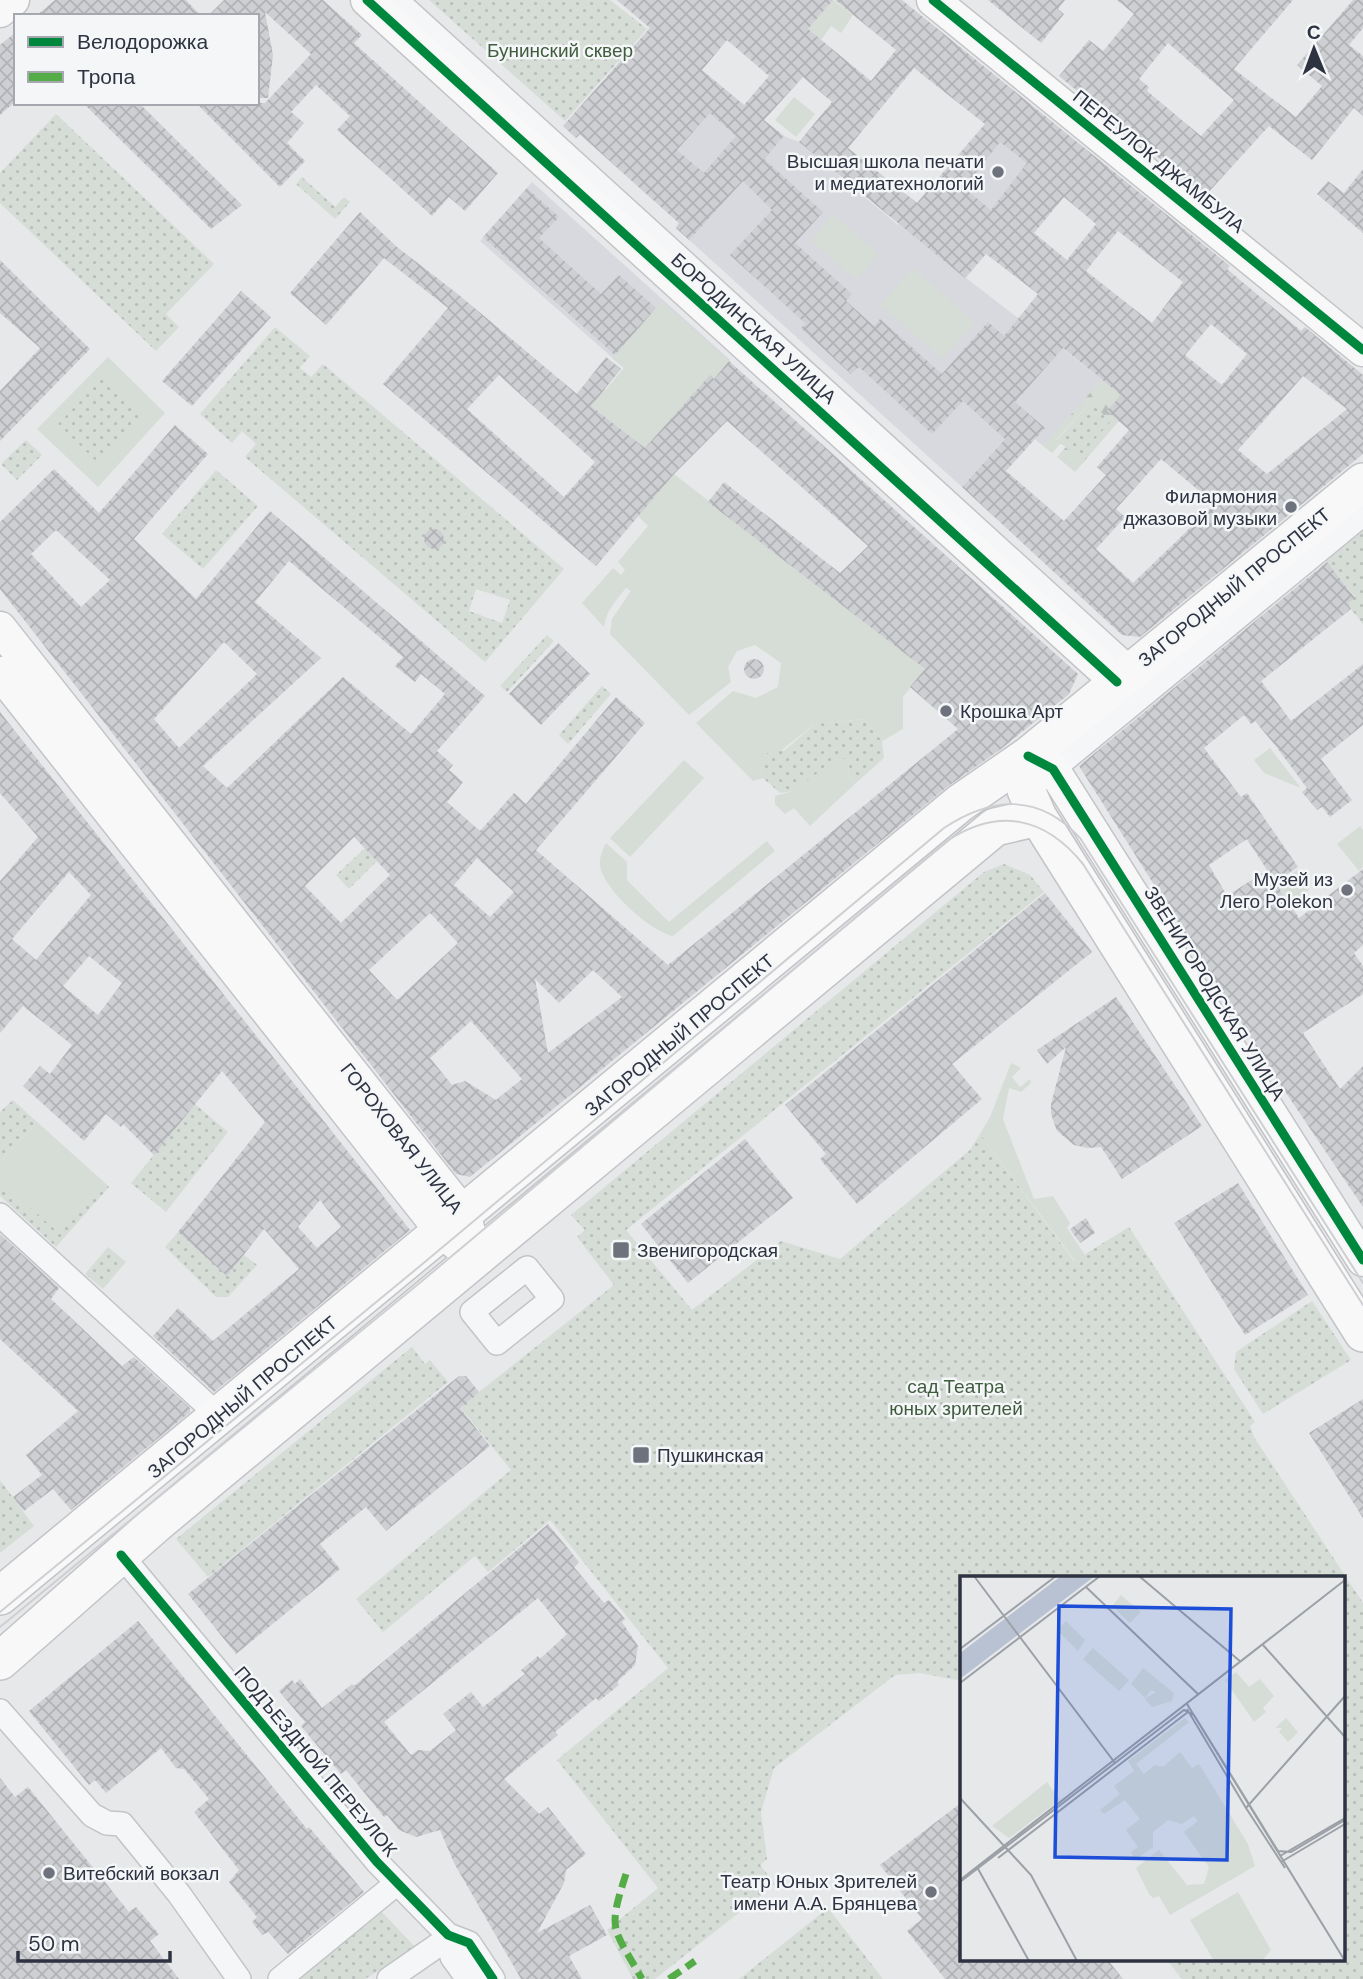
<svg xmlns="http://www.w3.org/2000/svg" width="1363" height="1979" viewBox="0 0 1363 1979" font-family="'DM Sans',sans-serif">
	<defs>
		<pattern id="forest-firs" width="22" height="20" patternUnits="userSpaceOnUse" patternTransform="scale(1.75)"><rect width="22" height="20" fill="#d6ddd7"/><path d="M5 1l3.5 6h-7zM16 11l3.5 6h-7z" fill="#b8beba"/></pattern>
		<pattern id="park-dots" width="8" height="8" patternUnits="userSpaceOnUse" patternTransform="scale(1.75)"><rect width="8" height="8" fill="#d6ddd7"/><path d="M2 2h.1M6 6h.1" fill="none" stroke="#b8beba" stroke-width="1.8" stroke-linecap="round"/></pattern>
		<pattern id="building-cross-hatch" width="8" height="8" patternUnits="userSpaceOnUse" patternTransform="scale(1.75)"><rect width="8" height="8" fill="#cdcfd2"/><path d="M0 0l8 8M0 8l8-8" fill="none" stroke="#b0b2b6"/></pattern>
	</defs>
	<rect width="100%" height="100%" fill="#e6e8ea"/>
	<path fill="#d7d9de" d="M650 28 744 105 784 136 799 142 898 225 985 124 1076 142 966 278 1018 318 1021 315 1102 380 1043 446 1018 424 962 487 676 228 679 223 580 135 576 138 563 126Z
		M532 182 730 360 714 379 710 375 645 448 590 378 606 390 624 368 480 241Z"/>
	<path fill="#d6ddd7" d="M833 0 853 15 841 33 831 26 821 40 808 29Z
		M794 97 815 114 796 137 775 120Z
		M833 214 879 254 856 280 811 240Z
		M913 268 975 322 943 359 880 305Z
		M662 302 729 361 714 379 710 375 645 448 576 394 590 378 606 390 624 368 612 358Z
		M108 357 165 413 98 487 37 429Z
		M674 474 925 669 903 697V729L882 741 864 719 815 724 761 766 763 778 753 781 696 723 733 691 756 698 778 687 781 663 755 645 737 651 728 667 731 682 689 715 610 634 612 619 631 591 626 588C616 600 606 611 604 627L582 603 613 568 621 575 625 570 618 562 648 526 638 516Z
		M1270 748 1301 788 1264 773 1254 760Z
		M839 756 848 760 849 777 856 783 810 826 794 808 785 814 775 804V796L793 791Z
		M684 760 704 778 630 857 610 838Z
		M1360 826 1363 830V867L1359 871 1337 844Z
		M767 841 775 851 673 936C651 932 602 888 600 865 599 858 603 849 606 843L627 862V880L669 922Z
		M1299 869 1309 889 1303 898 1292 906 1277 884Z
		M1011 1063 1021 1068 1012 1077 1020 1087 1030 1079 1031 1083 1021 1092 1009 1088 1003 1119 1034 1199 1053 1196 1070 1223 1067 1228 1085 1255 1075 1261 980 1134 990 1117Z
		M37 1122 104 1182 59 1234 0 1181V1162Z"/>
	<path fill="url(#forest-firs)" d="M1106 375 1125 391 1119 421 1075 472 1057 457 1066 447 1078 458 1090 403 1057 439 1061 443 1052 453 1043 446Z"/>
	<path fill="url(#park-dots)" fill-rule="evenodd" d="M429 0H610L647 29 565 121Z
		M56 114 214 264 166 314 179 327 156 351 0 203V173Z
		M302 177 335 207 344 197 350 202 335 219 296 184Z
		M275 327 310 356 300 368 311 377 323 364 564 569 485 662 245 457 256 444 242 431 232 443 200 414ZM476 589 510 600 502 623 469 611Z
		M102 379 143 419 99 464 58 424Z
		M1090 403 1111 421 1078 458 1057 440Z
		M26 440 42 455 17 480 1 464Z
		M216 470 258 506 203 569 162 534Z
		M1363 529V624L1347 604 1355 597 1325 560Z
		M547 635 554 641 507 692 500 686Z
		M602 686 611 694 568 744 559 735Z
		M864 719 882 741 884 758 856 783 849 777 848 760 839 757 793 791 780 793 763 778 761 766 767 753 785 750 815 724Z
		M365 848 377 861 349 889 336 875Z
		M1004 864 1030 875 1044 892 626 1230 692 1310 781 1241 840 1259 970 1150 980 1134 1074 1261 1129 1227 1255 1422 1250 1426 1254 1437 1363 1603V1979H1182L1167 1960H1344V1578H962V1681L920 1673 895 1675 774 1768 761 1812 767 1859 760 1865 775 1884 655 1979H633L607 1930 658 1888 557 1760 668 1668 550 1520 488 1572 475 1556 383 1632 356 1599 511 1470 460 1407 614 1285 577 1237 585 1230 571 1215 984 872Z
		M13 1100 37 1122 0 1162V1112Z
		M195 1104 228 1132 166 1212 131 1183Z
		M0 1181 59 1233 104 1182 109 1187 56 1247 0 1196Z
		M178 1232 227 1276 244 1255 257 1265 228 1297H216L165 1247Z
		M108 1247 126 1262 103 1289 85 1274Z
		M1312 1301 1351 1360 1263 1414 1234 1369 1236 1352Z
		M412 1347 425 1364 430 1360 448 1382 208 1577 176 1539Z
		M0 1480 34 1526 0 1553Z
		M828 1908 883 1979H739Z
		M382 1912 416 1948 365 1979H299Z"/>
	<path fill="url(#building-cross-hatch)" fill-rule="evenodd" d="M55 0H186L201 16H36Z
		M224 0H323L362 35 354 43 498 173 465 211 449 197 432 216 337 130 350 116 316 85 291 112 304 123 287 143 305 161 280 187 196 103H265L311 54 265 12 273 55 268 98H257V16H208Z
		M617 0H833L808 29 871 81 896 50 835 0H902L1230 266 1227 269 1301 331 1305 327 1363 375V454L1140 637 1122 635 962 487 1005 439 963 401 932 434 859 367 851 374 801 328 806 324 730 255 772 210 743 181 689 240 676 228 679 223 643 191 580 134 576 138 563 126 650 28ZM727 40 769 76 744 105 702 70ZM914 68 985 124 917 203 848 148ZM803 77 832 102 799 142 965 278 986 254 1038 294 1004 336 988 322 942 374 880 319 874 326 846 301 852 294 795 243 823 212 764 159 784 136 764 120ZM710 113 736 136 704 173 677 150ZM1000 142 1027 163 991 210 964 188ZM1064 197 1096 224 1067 260 1034 233ZM1118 231 1183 282 1152 323 1086 271ZM1211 324 1247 354 1222 385 1185 355ZM1063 348 1121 395 1107 411 1129 430 1097 467 1106 475 1064 521 1006 471 1045 428 1015 402ZM1303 376 1347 409 1267 474 1238 450ZM1161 459 1215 504 1133 583 1096 549 1125 517 1116 509Z
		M988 0H1065L1058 9 1064 14 1041 43Z
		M1117 0H1293L1234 69 1296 117 1322 86 1297 65 1353 0H1363V28L1349 45 1363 56V116L1354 108 1312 160 1269 126 1205 196 1059 76 1089 40 1103 51 1134 14ZM1168 43 1234 100 1201 136 1147 91 1149 87 1139 79Z
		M16 32V101L0 115V45Z
		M83 103H139L242 205 211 229Z
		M1363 169V233L1317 194 1328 181 1344 193Z
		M527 188 559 217 539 238 601 294 619 275 656 308 615 355 483 237Z
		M360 212 397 247 459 295 577 394 606 357 621 369 591 406 645 448 710 375 714 379 729 361 1078 674 1069 694 1001 749 947 787 470 1177 456 1174 0 589V522L54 469 99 513 175 425 208 454 134 539 196 599 270 511 485 696 437 751 453 765 449 770 463 782 447 802 480 831 514 793 526 804 616 697 645 723 536 850 668 965 958 729 910 687 925 669 708 502 724 482 840 573 868 546 727 421 674 474 596 566 383 384 448 308 384 258 326 325 290 293ZM499 375 595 462 564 497 467 409ZM56 530 110 580 81 607 31 554ZM289 561 403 657 395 666 415 682 421 674 445 694 411 734 343 677 227 788 203 766 321 658 255 602ZM224 642 257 674 179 748 154 719ZM354 837 390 875 341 923 305 886ZM477 858 514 892 490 917 454 885ZM430 913 458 943 397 1000 369 970ZM593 970 622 997 548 1053 535 979 559 1003ZM471 1021 522 1079 496 1100 465 1081 452 1085 430 1058Z
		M0 260 90 349 0 441V391L40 348 0 313Z
		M241 291 271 317 192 406 162 381Z
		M424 539a10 10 0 1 1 20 0a10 10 0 1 1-20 0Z
		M1327 562 1355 598 1347 604 1351 609 1261 681 1291 721 1363 664V725L1321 759 1352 800 1330 817 1322 807 1317 810 1302 792 1307 788 1275 745 1255 721 1251 724 1244 715 1204 748 1241 797 1247 793 1298 867 1275 882 1299 918 1363 869V945L1354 953 1363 966V994L1303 1033 1340 1089 1363 1066V1207L1282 1087 1079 766ZM1247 839 1267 870 1227 896 1209 865Z
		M558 643 590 674 541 725 509 694Z
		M744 669a10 10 0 1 1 20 0a10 10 0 1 1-20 0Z
		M0 712 410 1230 214 1392 153 1336 178 1308 213 1341 299 1269 264 1229 227 1276 178 1232 265 1122 222 1071 154 1155 123 1124 121 1127 106 1114 84 1141 23 1086 40 1066 50 1074 72 1045 23 1006 0 1033V881L38 837 0 793ZM69 872 91 895 36 960 12 939ZM89 956 122 983 98 1015 63 986ZM320 1200 341 1227 317 1248 298 1227Z
		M1045 893 1092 952 952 1064 982 1099 857 1204 820 1159 826 1154 785 1105Z
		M1116 997 1202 1126 1122 1179 1101 1147 1088 1148 1074 1145 1057 1131 1051 1114V1104L1066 1047 1047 1064 1037 1050Z
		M745 1139 793 1198 688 1283 641 1224Z
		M1238 1183 1308 1295 1245 1335 1174 1223Z
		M1086 1218 1095 1233 1080 1243 1070 1229Z
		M0 1234 59 1288 51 1299 122 1366 134 1357 190 1408V1412L71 1510 53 1489 24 1511 13 1497 42 1475 26 1455 78 1411 0 1339Z
		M459 1376H466L479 1392 460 1408 490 1446 386 1531 366 1507 320 1544 340 1569 236 1654 188 1594Z
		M1363 1399V1518L1309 1433Z
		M548 1524 579 1562 574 1567 604 1603 609 1600 625 1619 622 1622 638 1646 635 1665 617 1682 619 1685 599 1701 596 1698 555 1732 558 1735 504 1779 539 1814 548 1807 586 1854 566 1870 564 1883 537 1933 590 1905 607 1935 569 1956 582 1979H521L454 1863 440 1830 416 1837 399 1830 387 1815 384 1817 346 1770 341 1774 301 1726 305 1722 279 1691 292 1680 295 1684 300 1679 322 1708 352 1684 354 1686ZM538 1598 567 1634 540 1659 538 1656 521 1670 525 1674 483 1707 471 1692 443 1714 456 1730 430 1751 418 1750 411 1755 384 1722Z
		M138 1621 307 1829 309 1827 364 1892 288 1954 268 1932 262 1935 252 1922 257 1917 229 1882 239 1870 194 1812 209 1799 184 1769 176 1768 161 1748 106 1793 95 1780 89 1785 29 1711Z
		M0 1778 15 1797 28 1787 129 1912 136 1907 159 1934 150 1941 179 1979H0Z
		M962 1802V1960H1108L1123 1979H945L907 1931 922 1919 880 1865Z"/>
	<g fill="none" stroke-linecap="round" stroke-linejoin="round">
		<defs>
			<path id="street" d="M396 0 1132 670
				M1041 779 1363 514
				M0 1215 219 1416
				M527 1268 552 1299 497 1343 472 1312Z
				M121 1555 377 1862 448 1935 469 1943 493 1979
				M0 1711 92 1815 107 1823 122 1824 179 1894 239 1979
				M448 1935 452 1957 468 1979
				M280 1979 397 1883
				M389 1979 441 1943"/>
			<path id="secondary" d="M367 0 1117 682
				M933 0 1363 350
				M0 11 13 0
				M0 628 464 1214 477 1259
				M0 673 442 1232 459 1246
				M1028 756 1053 769 1363 1260"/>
			<path id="primary" d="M1028 756 1026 790 1038 817 1363 1333
				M0 1596 960 803 1028 756 1363 482
				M0 1661 157 1523 995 827 1038 817"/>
		</defs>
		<use href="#street" stroke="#c3c4c7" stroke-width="26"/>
		<use href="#secondary" stroke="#c3c4c7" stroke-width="35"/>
		<use href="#primary" stroke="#c3c4c7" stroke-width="40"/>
		<use href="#street" stroke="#f5f6f7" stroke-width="23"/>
		<use href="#secondary" stroke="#f8f8f8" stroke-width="32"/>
		<use href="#primary" stroke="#f8f8f8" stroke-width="37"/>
		<path stroke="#cecfd2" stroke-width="2" d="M0 1612 420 1266 944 828C993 796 1039 793 1080 838L1363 1283
			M0 1627 422 1281 947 841C999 807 1045 817 1083 864L1363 1305"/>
		<path stroke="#54ac46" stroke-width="7" stroke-dasharray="14 7" stroke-linecap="butt" d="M626 1874C607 1932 613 1927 642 1979
			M669 1979 695 1961"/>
		<defs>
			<path id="cycleway" d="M367 0 1117 682
				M933 0 1363 350
				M1028 756 1053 769 1363 1260
				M121 1555 377 1862 448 1935 469 1943 493 1979"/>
		</defs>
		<use href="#cycleway" stroke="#f4f6f8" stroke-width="13"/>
		<use href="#cycleway" stroke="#00873e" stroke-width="9"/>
	</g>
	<g fill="#6e727d" stroke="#f4f6f8" stroke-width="2.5">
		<circle cx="998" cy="172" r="7"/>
		<circle cx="1291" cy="507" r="7"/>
		<circle cx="946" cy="711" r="7"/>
		<circle cx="1347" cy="890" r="7"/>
		<rect x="612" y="1241" width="18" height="18" rx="3.5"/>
		<rect x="632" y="1446" width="18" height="18" rx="3.5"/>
		<circle cx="49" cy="1873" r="7"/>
		<circle cx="931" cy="1892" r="7"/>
	</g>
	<g text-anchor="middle" stroke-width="5" stroke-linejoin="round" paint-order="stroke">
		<g font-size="19" fill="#3f5c3d" stroke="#f4f6f8">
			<text x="560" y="57">Бунинский сквер</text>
			<text x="956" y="1393">сад Театра<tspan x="956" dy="22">юных зрителей</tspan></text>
		</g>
		<g font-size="19" fill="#2e3342" stroke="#f4f6f8" text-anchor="end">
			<text x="984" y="168">Высшая школа печати<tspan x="984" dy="22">и медиатехнологий</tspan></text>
			<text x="1277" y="503">Филармония<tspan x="1277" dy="22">джазовой музыки</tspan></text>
			<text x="960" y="718" text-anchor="start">Крошка Арт</text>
			<text x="1333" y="886">Музей из<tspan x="1333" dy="22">Лего Polekon</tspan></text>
			<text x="637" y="1257" text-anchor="start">Звенигородская</text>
			<text x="657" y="1462" text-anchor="start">Пушкинская</text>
			<text x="63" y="1880" text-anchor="start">Витебский вокзал</text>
			<text x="917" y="1888">Театр Юных Зрителей<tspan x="917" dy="22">имени А.А. Брянцева</tspan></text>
		</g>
		<g font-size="19" fill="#2e3342" stroke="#f4f6f8">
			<text transform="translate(1159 161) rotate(39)" y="7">ПЕРЕУЛОК ДЖАМБУЛА</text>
			<text transform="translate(754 328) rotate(42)" y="7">БОРОДИНСКАЯ УЛИЦА</text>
			<text transform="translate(1234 587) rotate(-39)" y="7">ЗАГОРОДНЫЙ ПРОСПЕКТ</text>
			<text transform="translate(1215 993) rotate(58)" y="7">ЗВЕНИГОРОДСКАЯ УЛИЦА</text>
			<text transform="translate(679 1035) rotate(-40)" y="7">ЗАГОРОДНЫЙ ПРОСПЕКТ</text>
			<text transform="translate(402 1138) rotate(52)" y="7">ГОРОХОВАЯ УЛИЦА</text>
			<text transform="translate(242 1397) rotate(-40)" y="7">ЗАГОРОДНЫЙ ПРОСПЕКТ</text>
			<text transform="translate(316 1761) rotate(50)" y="7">ПОДЪЕЗДНОЙ ПЕРЕУЛОК</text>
		</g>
	</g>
	<g transform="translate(960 1576)">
		<rect width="385" height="385" fill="#e6e8ea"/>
		<path d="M183 92 214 117 212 125 192 131 185 123 196 116 191 114 185 122 171 108ZM326 142 338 156 328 166 319 156 322 152H315Z" fill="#d6ddd7"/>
		<path d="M161 19 181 36 170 47 152 30ZM106 45 125 64 118 75 97 54ZM133 72 169 104 159 115 123 83ZM276 96 289 111 300 103 314 120 303 132 306 136 294 146 265 104ZM225 142 229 146 176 188 184 198 195 189 203 191 220 176 232 192 239 188 288 268 295 290 210 339 199 320 193 322 189 318 176 292 199 274 227 309 244 308 249 291 224 256 238 245 234 240 222 248 208 244 193 256V271L175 284 171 276 178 271 166 254 180 243 165 224 144 238 140 234 160 218 154 210 174 195 168 185ZM87 206 100 224 49 262 32 250ZM278 316 311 374 302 385H254L230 344Z" fill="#d6ddd7"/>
		<path d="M101 0H135L0 103V77Z" fill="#b8c2d2"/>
		<path fill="none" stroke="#9ca0a7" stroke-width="2" d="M14 0 44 40M179 0 281 86M126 11 239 119M44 40 155 187M303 69 385 161M0 73 96 0M0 107 140 0M227 128 385 385M227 133 286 232 385 120M0 222 71 299 117 385M286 232 325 292M320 280 385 242M38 282 228 136M321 286 385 248M17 291 69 385M0 304 385 4M0 306 224 134 234 139 318 275 331 276 385 244"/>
		<path fill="#1d4ed8" fill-opacity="0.15" stroke="#1d4ed8" stroke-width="3.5" d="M99 30 271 33 267 284 95 281Z"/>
		<rect width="385" height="385" fill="none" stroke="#2e3342" stroke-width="3.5"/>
	</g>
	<rect x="14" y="14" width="245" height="91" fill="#f4f6f8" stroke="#a5a8af" stroke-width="2"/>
	<rect x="28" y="37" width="35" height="10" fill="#00873e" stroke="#a5a8af" stroke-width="2"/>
	<text x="77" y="49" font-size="21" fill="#2e3342">Велодорожка</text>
	<rect x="28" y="72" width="35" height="10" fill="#54ac46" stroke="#a5a8af" stroke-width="2"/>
	<text x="77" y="84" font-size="21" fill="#2e3342">Тропа</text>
	<g transform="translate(1314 49) rotate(359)" stroke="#f4f6f8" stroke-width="5" paint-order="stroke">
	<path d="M0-5L12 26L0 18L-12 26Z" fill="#2e3342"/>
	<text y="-10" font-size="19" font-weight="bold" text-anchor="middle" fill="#2e3342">С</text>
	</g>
	<path d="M18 1951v10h152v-10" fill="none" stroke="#2e3342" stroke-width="3.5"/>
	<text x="28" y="1951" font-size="21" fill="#2e3342" stroke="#f4f6f8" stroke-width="5" paint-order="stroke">50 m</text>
</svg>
